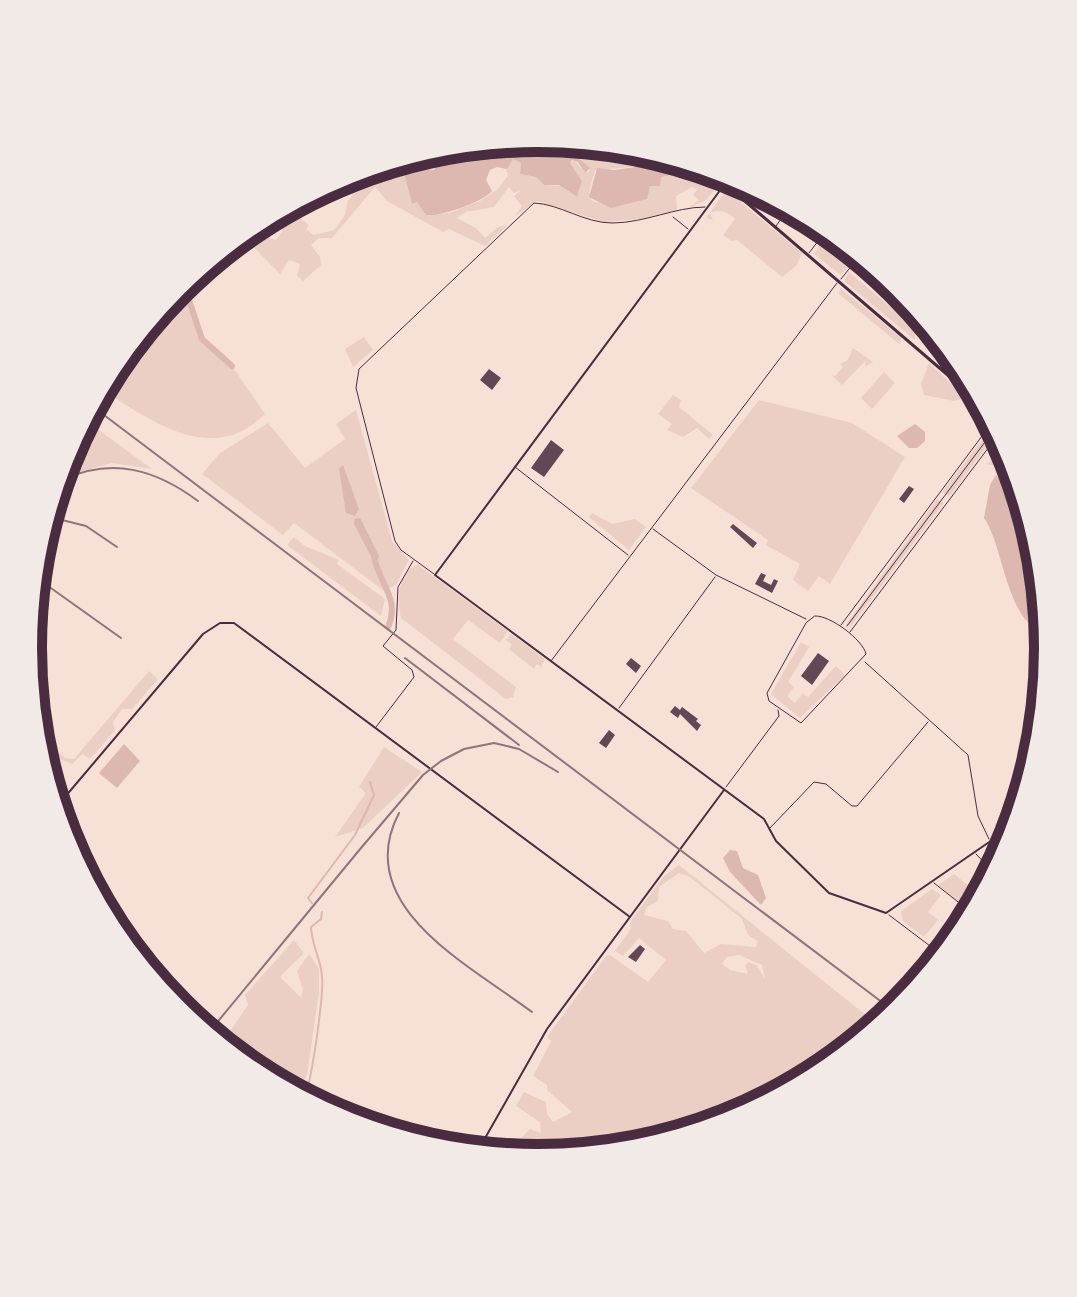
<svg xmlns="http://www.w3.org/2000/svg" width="1077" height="1297" viewBox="0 0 1077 1297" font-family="Barlow,sans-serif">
	<rect width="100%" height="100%" fill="#f7e1d7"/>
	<path fill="#ebcfc5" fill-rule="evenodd" d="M566 143 647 160 643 166 595 170 589 192 592 201 615 206 644 199 650 186 660 184 661 177 674 174 681 166 707 172 716 180 717 187 706 200 688 208 699 200 693 195 697 190 692 187 676 196 677 210 642 219 603 222 537 201 514 217 522 206 514 196 521 190 514 193 509 187 494 207 466 212 457 218 476 228 485 238 498 227 508 225 485 246 449 229 443 232 387 201 375 187 332 238H319L311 245 320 257 321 265 303 281 297 276 300 264 289 260 280 274 248 241 265 229 269 238 276 240 282 232 284 216 291 211 309 225 306 229 314 235 334 230 345 215 348 200 372 171 402 165 412 204 417 202 428 216 450 213 482 200 498 189 508 175 506 170 513 159 521 163 520 174 536 177 544 185 560 186 577 197 582 181 570 163 575 160 585 173 590 171Z
		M726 190 802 253 797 265 782 277 737 240 731 241 723 235 735 219C726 211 719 209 710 213L713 220 706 218Z
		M823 240 852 263 841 275 814 254Z
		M849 272 912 325 921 319 924 324 915 334V340L844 281Z
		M187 281 186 291 202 339 232 366 265 414C214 465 156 424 107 393L178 287Z
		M840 288 902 338 899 344 839 294Z
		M364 337 373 350 353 367 345 349Z
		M853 348 873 362 865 367 866 360 842 385 832 375 835 376 843 367 840 364 848 360Z
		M929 363 981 412 985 420 962 399 954 401 924 395 921 384Z
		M884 372 895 383 872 409 861 398Z
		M673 395 681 400 679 407 713 435 709 439 697 428 683 437 667 430 672 424 658 414Z
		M759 400 852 423 905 457 830 584 819 576 808 591 793 580 800 564 766 545 768 540 691 488Z
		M356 410 392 541 409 560 396 585 384 591 294 523 283 535 202 474 220 453 268 423 305 468 345 439 336 424Z
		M88 422 152 469 112 463 62 477 67 453Z
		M992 427 997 433 949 497 942 492Z
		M1001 440 1010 454 1017 486 1001 467 986 464 995 458Z
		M937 499 944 503 851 626 846 625Z
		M592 513 612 524 635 519 646 527 629 550 589 517Z
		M294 537 305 546 339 560 337 564 385 599 381 616 287 545Z
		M418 565 508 631 500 643 468 620 453 639 516 687 513 697 506 699 401 618C397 602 397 570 418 565Z
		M511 634 545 659 541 667 537 664 534 669 509 649 512 644 506 640Z
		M801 642 809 647 788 682 794 687 787 696 795 703 803 693 808 697 836 666 845 675 800 718 771 694Z
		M149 671 158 679 132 709H122L113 722 115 730 90 759 82 754 72 764 57 758 51 763 47 743 65 758 74 759Z
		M384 747 422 772 363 828 335 837 366 793 359 787Z
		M679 865 877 1024 733 1120 538 1159 514 1154 520 1139 530 1129 541 1133 540 1122 516 1106 524 1092 546 1102 547 1114 553 1122 572 1112 547 1090V1085L533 1076 551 1041 547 1037 606 956 610 955 648 982 666 960 639 938 623 956 615 951 631 928 630 922 663 877ZM679 873 690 877 742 919 748 935 758 941 756 947 721 944 704 953 686 931 673 929 668 921 644 915 647 907 658 901 659 887ZM739 955 762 965 765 979 757 966 749 962 745 965 748 974 730 970 722 964 727 957Z
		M954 874 969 886 960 903 938 885Z
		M932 889 941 895 928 912 938 920 924 937 903 921 901 911Z
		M294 940 304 953 280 977 301 998 303 990 297 971 309 954 319 969V992L307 1075 299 1091 224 1040 248 1005 245 995Z"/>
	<path fill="#dcb8b0" d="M539 138 566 143V147L590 168 585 173 578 162 572 160 570 163 582 181 577 197 559 185H544L536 177 520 174 521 163 513 159 507 169 497 167 490 170 486 180 492 191C485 201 438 218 426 215L417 202 412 204 402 165 420 162 422 169 434 170 438 158Z
		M647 160 681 166 674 174 661 177 660 186H650L647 199 611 208 589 197 597 168 614 170 643 166Z
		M915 424 925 432V441L917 448H909L897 436Z
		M343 465 359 509 355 516 346 513 339 469Z
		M996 475 1023 515 1044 631C1007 625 1003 543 984 518L990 485Z
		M360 518 379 556 375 564 354 524V519Z
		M124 744 140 761 117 788 99 773Z
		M730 850 737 851 743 868 758 875 766 898 761 905 730 872 723 858Z"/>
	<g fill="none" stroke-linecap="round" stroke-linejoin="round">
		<path stroke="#dcb8b0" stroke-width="2" d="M312 903 308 898 355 835 374 795 370 782
			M305 1095C312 1080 324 994 322 976 321 960 312 947 311 927L321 919 322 912"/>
		<path stroke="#dcb8b0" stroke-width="6" d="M187 281 186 291 202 339 232 366
			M374 556C378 582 401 599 388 627"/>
	</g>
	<path fill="#644757" d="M489 369 501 378 492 390 480 380Z
		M551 440 564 450 544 477 531 468Z
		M909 486 914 489 904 503 899 499Z
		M733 524 757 543 753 548 730 527Z
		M761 573 766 575 763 581 771 585 774 579 778 581 772 593 755 584Z
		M818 653 829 661 812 685 801 676Z
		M631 658 641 666 636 673 626 664Z
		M675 706 680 710 682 707 698 719 696 721 701 725 697 731 680 714 678 718 670 712Z
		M609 730 615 735 606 748 599 743Z
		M138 941 154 954 149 960 134 945Z
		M640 945 645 949 636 962 628 957Z"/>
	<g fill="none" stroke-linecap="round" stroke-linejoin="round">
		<path stroke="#4a2c40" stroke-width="1" d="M847 626 994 430"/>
		<path stroke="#4a2c40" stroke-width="1" d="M742 199 751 188
			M673 217 688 229
			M776 226 786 212
			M809 253 822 236
			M841 279 857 259
			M515 467 628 555
			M653 529 716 575 806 619
			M434 574 401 550 395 541 356 388 359 369 534 203C560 204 584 223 612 223 645 223 675 207 705 207
			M815 616C830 615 863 640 866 654L801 723 769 701 767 693 806 623Z
			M841 625 991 424
			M850 632 998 435
			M551 661 837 283
			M865 662 968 755 978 816 989 839
			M619 708 715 577
			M376 727 414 677 412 670 383 646 396 630 398 587 413 561
			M726 787 779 716 778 710
			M770 828 814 782 826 784 852 806H857L928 722
			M976 854 992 871
			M934 883 967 909
			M889 915 938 952"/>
		<path stroke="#4a2c40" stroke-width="2" d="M724 185 435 575 764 819 776 841 829 893 886 913 1014 825
			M59 804 203 634 220 623H234L630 917
			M480 1147 547 1029 724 790"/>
		<path stroke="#4a2c40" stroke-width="3" d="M711 172 971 395"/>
		<path stroke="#8f747c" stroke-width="2" d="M96 409 895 1012
			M62 480C112 457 155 469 198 501
			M54 518 86 526 117 547
			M41 581 121 638
			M405 658 519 745
			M399 813C350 906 471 966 532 1012
			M210 1031 361 848 423 775 441 761 464 749 494 743 519 749 558 772"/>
	</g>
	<path d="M0 0H1077V1297H0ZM42 648a496 496 0 1 1 992 0a496 496 0 1 1-992 0Z" fill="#f1eae7" fill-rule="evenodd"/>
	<path fill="none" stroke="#4a2c40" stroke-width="10" d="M42 648a496 496 0 1 1 992 0a496 496 0 1 1-992 0Z"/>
</svg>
